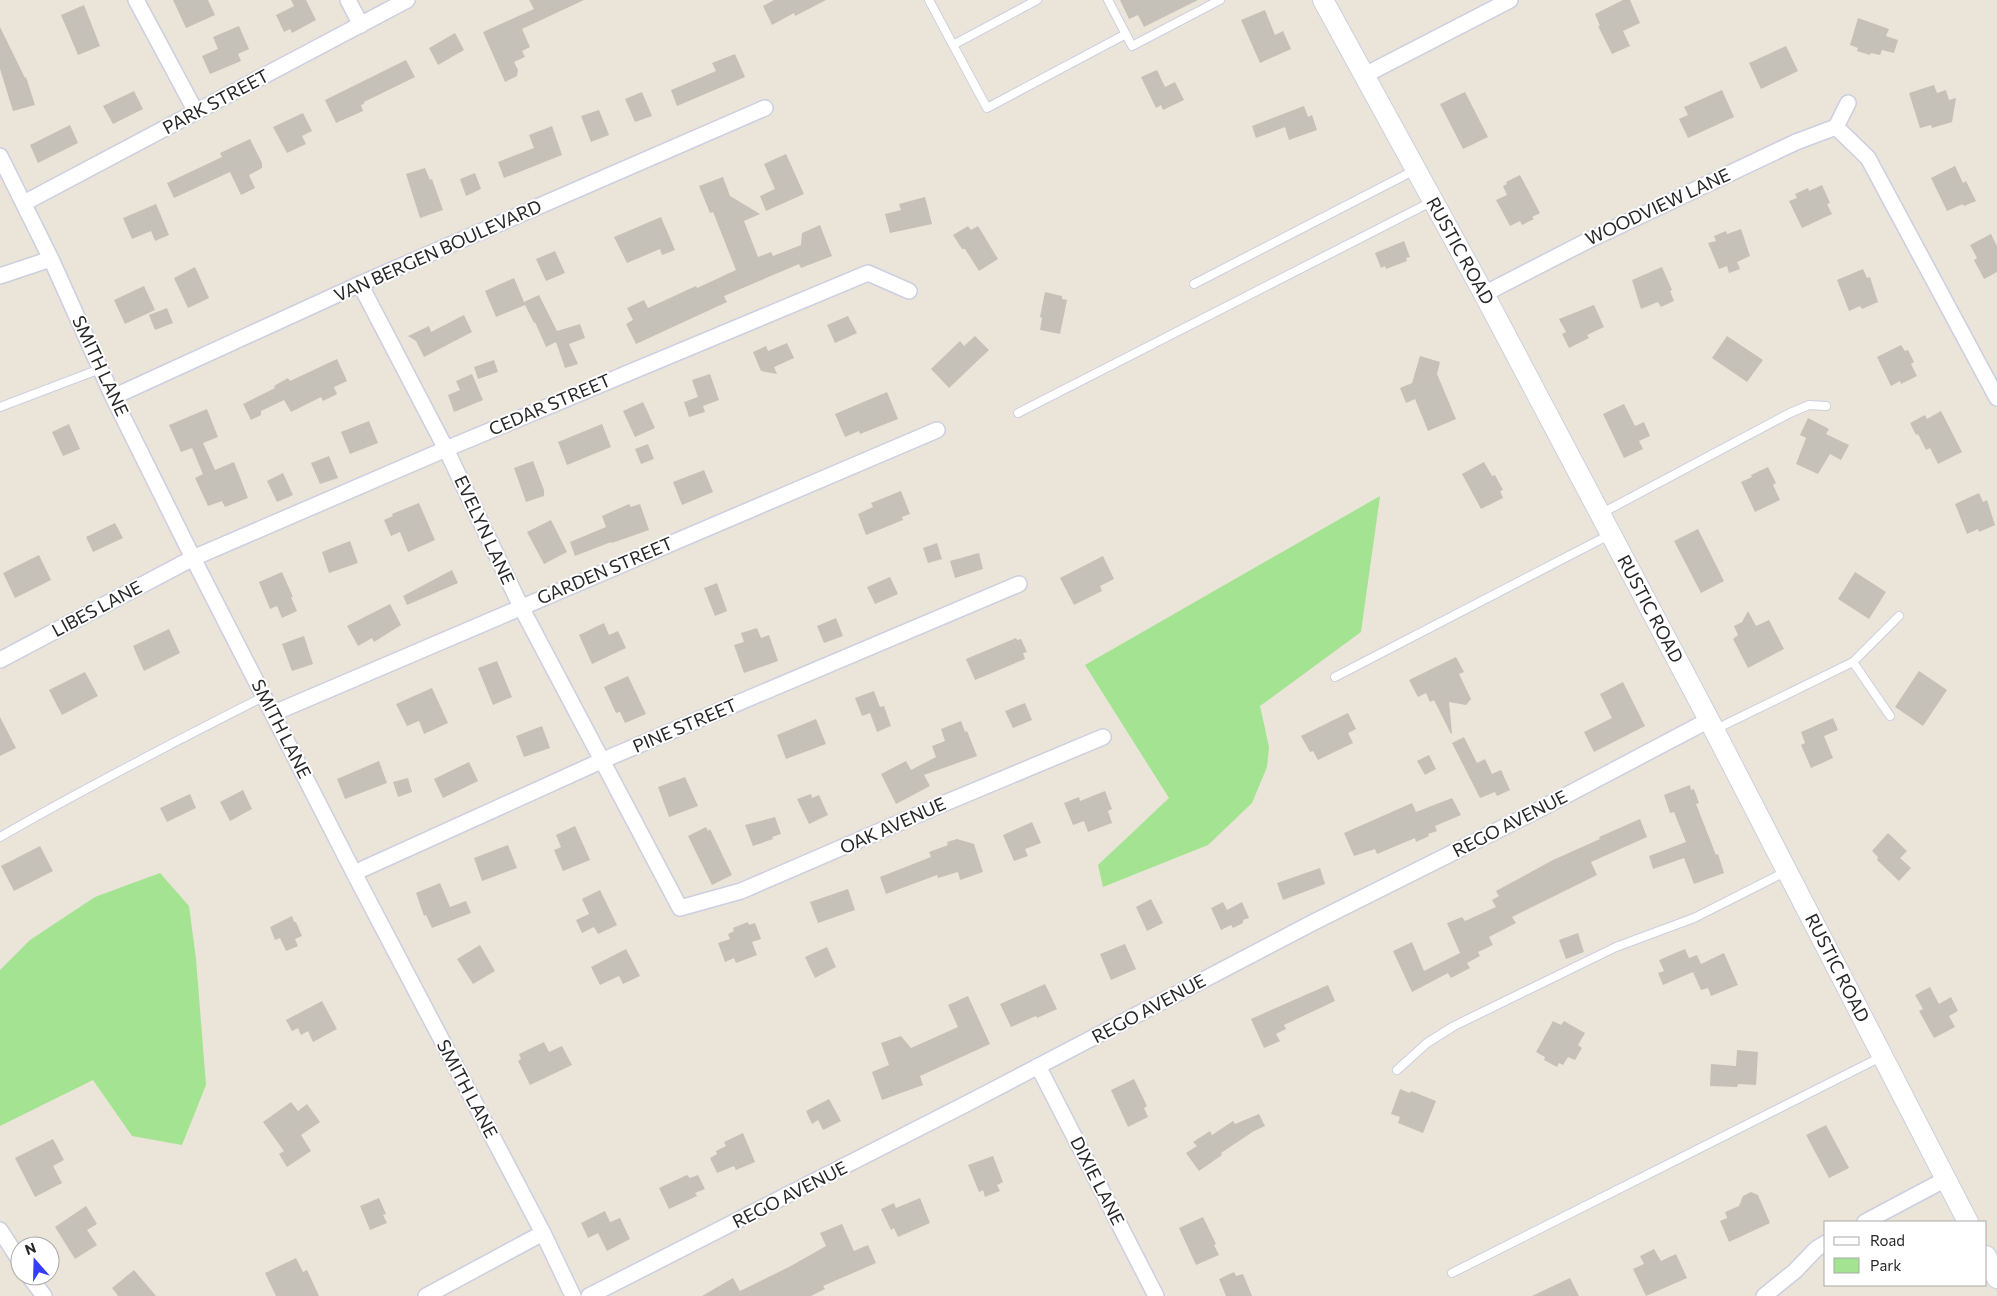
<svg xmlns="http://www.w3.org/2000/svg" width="1997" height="1296" viewBox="0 0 1997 1296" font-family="Commissioner,sans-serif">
	<rect width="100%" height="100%" fill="#eae5d8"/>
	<path fill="#a3e392" d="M1380 496 1361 632 1260 706 1269 747 1267 767 1252 803 1208 845 1103 887 1098 865 1169 798 1085 665Z
		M160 873 189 906 196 959 206 1085 182 1145 132 1136 93 1080 0 1126V970L30 940 95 897Z"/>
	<path fill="#c5c1b8" d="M173 0H208L215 15 186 28Z
		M291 0H306L316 20 292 33 290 29 284 32 276 15 294 6Z
		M529 0H584L522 29 530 47 522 51 525 57 514 62 518 70 517 76 505 82 483 32 534 9Z
		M774 0H826L795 16 794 13 772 25 763 6Z
		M1120 0H1198L1144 27 1138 15 1129 19Z
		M1623 0H1630L1640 23 1623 31 1630 46 1612 54 1598 26H1600L1595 14Z
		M84 5 100 46 78 55 61 15Z
		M1265 10 1275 35 1283 31 1291 49 1260 63 1241 20Z
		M1858 18 1889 29 1886 36 1898 40 1894 53 1882 50 1880 55 1871 53 1870 55 1857 51 1858 48 1850 45Z
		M239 26 249 49 238 54 241 61 210 74 202 56 218 49 213 37Z
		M0 27 25 78 26 77 35 105 13 111 0 69Z
		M455 33 464 50 438 65 429 48Z
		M1786 46 1798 71 1761 89 1749 63Z
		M735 54 745 77 677 106 671 90 716 71 712 63Z
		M406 60 415 77 364 102V104L361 105 363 111 336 123 325 100Z
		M1157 70 1165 87 1175 82 1184 100 1163 110 1161 105 1156 108 1141 77Z
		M1934 85 1937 93 1946 90 1949 100 1956 98 1952 122 1932 128 1931 125 1920 128 1909 93Z
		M1722 90 1734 117 1688 138 1679 119 1688 115 1684 107Z
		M134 91 143 109 113 124 103 106Z
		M642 92 652 116 635 122 625 99Z
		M1465 92 1488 137 1463 149 1440 104Z
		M1304 106 1308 117 1312 115 1317 130 1289 140 1285 127 1256 138 1252 126Z
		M599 110 609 135 591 142 581 116Z
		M303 113 312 131 302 136 306 144 287 153 273 127Z
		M70 125 78 143 38 163 30 145Z
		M552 126 562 155 504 178 498 162 534 148 529 135Z
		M250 139 262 163V168L249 175 255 188 241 195 230 172 174 198 167 183 222 157 220 153Z
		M786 154 804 194 766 211 760 196 775 189 764 164Z
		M1955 166 1963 183 1966 181 1976 201 1964 206 1963 204 1947 211 1931 178Z
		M425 168 430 180 432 179 443 210 420 218 406 174Z
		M475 173 481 189 466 196 460 179Z
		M1520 175 1540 213 1532 217 1534 219 1522 225 1520 221 1510 226 1496 200 1507 195 1503 186 1507 184 1506 182Z
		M723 177 730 196 760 214 744 221 758 257 771 252 773 256 801 245 802 233 820 225 832 256 801 268 799 264 724 296 727 302 636 344 626 324 633 320 627 308 644 300 648 308 696 286 697 288 736 270 713 212 710 213 699 186Z
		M1822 185 1830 203 1827 204 1832 214 1802 228 1789 201 1797 198 1795 194 1808 188 1809 191Z
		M925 197 932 224 890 233 885 214 901 210 899 204Z
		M156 204 169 235 155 241 151 231 132 239 123 218Z
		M661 217 675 250 662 255 660 249 627 263 614 237Z
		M968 226 971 230 978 226 998 259 979 271 965 249H962L953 235Z
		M1741 229 1750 256 1737 262 1740 269 1729 273 1727 266 1719 269 1708 243 1716 241 1714 236 1726 231 1727 234Z
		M1991 234 1997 246V272L1984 279 1974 260 1977 258 1970 245Z
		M1404 241 1410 257 1406 258 1407 261 1386 269 1385 266 1381 268 1375 253Z
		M555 251 565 273 546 281 536 259Z
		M195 267 209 298 188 308 174 278Z
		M1662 267 1672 290 1670 291 1674 301 1661 307 1658 302 1641 309 1632 280Z
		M1863 269 1867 278 1870 277 1878 302 1862 309 1860 306 1849 311 1837 280Z
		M514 278 524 302 539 295 557 331 580 324 585 338 569 344 578 364 565 368 556 342 546 347 535 322 534 323 525 305 496 317 485 291Z
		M144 286 155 310 125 324 114 300Z
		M1045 292 1062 296V299L1067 300 1060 334 1040 330 1042 318 1040 317Z
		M1594 305 1604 327 1587 335 1589 338 1569 348 1562 334 1566 332 1559 319Z
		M167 308 173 323 155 330 149 315Z
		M464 315 472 332 424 357 416 341 408 336 429 326 431 332Z
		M848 316 857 333 835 343 827 325Z
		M975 336 989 350 949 388 931 369 960 341 964 346Z
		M1727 336 1763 360 1747 382 1712 358Z
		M787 343 794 358 774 367 777 374 761 371 753 352 766 346 768 351Z
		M1901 345 1905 351 1908 350 1914 362 1911 364 1917 376 1901 384 1900 381 1891 386 1877 357Z
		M1420 356 1440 362 1437 374 1456 419 1428 431 1415 399 1406 403 1400 388 1412 383Z
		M337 359 347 381 334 387 337 394 323 401 321 397 291 412 284 400 261 411V415L251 420 243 404 275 388 274 386 288 378 290 381Z
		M494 360 498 372 478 379 474 367Z
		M472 374 483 400 454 412 448 395 460 390 456 381Z
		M710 374 719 400 703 406 705 412 689 417 684 402 698 397 692 380Z
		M887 392 898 419 860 434 859 431 845 437 835 414Z
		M643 402 655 428 635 437 623 411Z
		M1624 404 1635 426 1644 422 1650 436 1639 441 1643 449 1624 458 1603 414Z
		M207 409 218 437 203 443 215 470 234 462 248 498 225 507 222 501 208 506 195 478 203 474 192 448 181 452 169 425Z
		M1941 411 1962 452 1938 464 1930 448 1926 450 1918 434 1916 435 1910 423 1925 415 1927 419Z
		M1808 418 1829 429 1826 434 1849 445 1841 460 1830 454 1818 474 1796 464 1806 438 1800 435Z
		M369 421 378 443 350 454 341 432Z
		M69 424 80 449 63 456 52 432Z
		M602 424 611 447 567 465 558 442Z
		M648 444 654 459 641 464 635 449Z
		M329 456 338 478 320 484 311 463Z
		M533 461 544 490V496L526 502 514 468Z
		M1484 462 1492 476 1495 475 1503 490 1500 491 1503 498 1481 509 1462 474Z
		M1768 467 1776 483 1773 485 1780 500 1755 512 1741 482 1752 477 1751 475Z
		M704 470 713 492 682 505 673 482Z
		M283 473 293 495 277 502 267 481Z
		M901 491 910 514 902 517 903 520 866 535 858 514 873 507 871 503Z
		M1979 493 1983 502 1987 500 1995 525 1979 532 1978 529 1967 534 1955 504Z
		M419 503 435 540 408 552 400 532 391 536 384 520 393 516 392 514Z
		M629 504 631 507 640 504 649 530 612 543 611 542 575 556 570 542 606 527 602 516Z
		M551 520 567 552 544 564 527 532Z
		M115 523 123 538 93 552 86 537Z
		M1698 529 1724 581 1701 593 1674 541Z
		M350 541 358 563 329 573 322 552Z
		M937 543 942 559 928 563 923 548Z
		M979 553 983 569 955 578 950 561Z
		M39 555 51 580 15 598 3 573Z
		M1103 556 1114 579 1100 586 1102 591 1074 605 1060 578Z
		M452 570 458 583 407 605 403 596Z
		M282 572 293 597H291L297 611 282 618 277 606 270 609 259 582Z
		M1855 572 1886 592 1869 619 1838 599Z
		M890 577 898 594 875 604 867 587Z
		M717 583 727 611 715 616 704 588Z
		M390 604 401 625 374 642 372 638 358 646 347 626Z
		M1748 611 1756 626 1769 620 1784 649 1748 668 1733 639 1738 635 1734 626 1742 622Z
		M836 618 843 636 824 643 817 626Z
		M604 623 609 635 618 631 626 648 592 664 579 635Z
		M757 628 761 638 769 635 778 661 744 673 734 645 744 642 741 633Z
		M169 629 180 653 144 671 133 646Z
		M304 636 313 664 292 671 282 644Z
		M1016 638 1017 640 1021 639 1027 652 1023 653 1025 659 975 680 966 659Z
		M1456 657 1464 672 1459 674 1471 699 1466 705 1449 702 1452 733 1451 734 1434 700 1430 702 1426 693 1418 697 1409 680Z
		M497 661 512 697 493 705 478 668Z
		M1919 671 1947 690 1923 726 1895 707Z
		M85 672 98 696 62 715 49 690Z
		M628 676 646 714 625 723 620 712 616 713 604 687Z
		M1623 682 1645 726 1594 752 1584 732 1612 718 1600 694Z
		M432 688 448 723 424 734 419 721 407 726 396 704Z
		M874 691 880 707 884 706 891 726 877 732 870 713 862 716 855 698Z
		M1025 703 1032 720 1013 728 1005 711Z
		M1348 713 1356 729 1348 733 1353 743 1318 760 1313 751 1310 752 1301 736Z
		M0 717 16 748 0 756Z
		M1833 718 1838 730 1824 736 1833 758 1811 768 1801 745 1805 743 1801 732Z
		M816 719 826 744 786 759 777 735Z
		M961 721 965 732 967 731 977 756 924 775 930 786 896 804 881 774 906 761 911 770 936 757 932 746 945 741 941 729Z
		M542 726 550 748 524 757 516 736Z
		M1464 737 1477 763 1485 759 1492 774 1501 770 1510 790 1497 796 1495 792 1480 798 1452 743Z
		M1429 755 1436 769 1425 775 1417 761Z
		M379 761 387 783 345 799 337 779Z
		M469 762 478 781 443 798 434 779Z
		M685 777 698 806 669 817 658 787Z
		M408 778 412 792 398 797 393 782Z
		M1690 785 1691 790 1694 789 1699 803 1696 804 1716 855 1718 854 1724 873 1694 884 1684 858 1653 869 1649 856 1686 842 1674 812 1670 813 1664 795Z
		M243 790 252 809 230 821 220 802Z
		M1105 791 1112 809 1108 811 1112 823 1088 832 1084 821 1073 825 1064 803 1079 797 1080 801Z
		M190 794 196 808 167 822 160 808Z
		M811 794 812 798 819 795 828 815 809 824 797 799Z
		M1452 798 1461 815 1435 826 1437 831 1428 834 1429 836 1416 842 1415 838 1377 854 1375 849 1354 856 1344 833 1412 803 1416 812Z
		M775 817 781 834 772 837 773 839 753 846 745 825Z
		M1640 819 1647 837 1591 862 1597 875 1512 917 1516 923 1489 937 1493 945 1478 952 1480 956 1467 963 1470 968 1451 978 1448 973 1412 992 1393 951 1412 942 1424 971 1460 953 1447 923 1462 917 1465 921 1496 907 1492 900 1499 896 1496 891 1553 860 1600 839 1599 837Z
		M1032 822 1041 843 1025 849 1028 856 1014 861 1003 835Z
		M575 826 590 860 563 871 554 850 561 847 556 835Z
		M706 827 708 831 710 829 732 875 712 885 688 836Z
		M1888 833 1907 851 1900 858 1911 868 1899 881 1877 860 1878 857 1872 851Z
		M957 839 974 844 983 872 960 880 958 872 938 878 937 875 886 894 880 877 931 857 929 852 948 845 947 842Z
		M508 845 517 868 482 881 474 858Z
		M40 846 53 871 14 891 1 866Z
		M1320 868 1325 884 1283 900 1277 883Z
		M440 883 450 907 466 901 471 913 432 928 426 915 424 916 416 893Z
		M848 889 855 910 818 923 810 902Z
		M600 890 617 925 598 934 594 927 582 933 576 920 589 914 582 899Z
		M1151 899 1163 923 1147 931 1136 907Z
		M1223 902 1227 910 1242 902 1249 918 1243 920V923L1233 928 1231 925 1221 930 1211 908Z
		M292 916 294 922H296L302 936 295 939 298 946 286 951 280 938 275 940 270 927Z
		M748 922 749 925 755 923 761 939 752 942 757 955 736 963 734 958 725 962 718 943 730 939 728 934 734 931 733 928Z
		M1578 933 1584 952 1566 959 1559 940Z
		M1125 944 1136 969 1111 980 1100 954Z
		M480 945 495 971 473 984 457 959Z
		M827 947 836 967 815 978 805 957Z
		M626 949 640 976 623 984 619 976 600 985 591 967Z
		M1685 949 1689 958 1697 955 1701 964 1724 953 1738 985 1711 996 1708 988 1701 990 1693 972 1663 985 1658 973 1664 971 1659 960Z
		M1045 984 1057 1009 1037 1018 1036 1016 1011 1027 1000 1004Z
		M1328 985 1335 1001 1284 1025 1286 1029 1276 1034 1280 1041 1264 1048 1251 1019Z
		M1930 987 1939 1004 1951 997 1958 1011 1949 1016 1955 1027 1934 1038 1919 1011 1923 1009 1915 995Z
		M968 996 990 1044 920 1076 923 1085 882 1100 872 1072 889 1065 881 1043 901 1036 911 1048 958 1027 948 1005Z
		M322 1001 337 1029 313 1042 308 1031 301 1035 298 1028 292 1031 286 1020Z
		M1553 1021 1561 1025 1564 1021 1585 1033 1578 1045 1582 1048 1575 1060 1568 1057 1563 1065 1559 1063 1557 1067 1544 1060 1545 1057 1536 1052Z
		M544 1042 549 1052 562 1046 572 1065 530 1085 518 1061 521 1059 519 1054Z
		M1737 1050 1758 1052 1756 1085 1738 1084 1737 1087 1710 1086 1711 1064 1736 1066Z
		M1134 1079 1147 1106 1144 1108 1148 1117 1128 1127 1111 1090Z
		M1400 1089 1410 1093 1411 1091 1436 1101 1423 1133 1398 1123 1400 1117 1391 1114Z
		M829 1099 841 1121 823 1130 818 1120 812 1124 806 1111Z
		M291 1102 298 1111 307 1104 320 1122 301 1135 311 1151 287 1167 279 1154 284 1151 263 1122Z
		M1259 1114 1265 1126 1254 1131 1221 1153 1222 1155 1199 1171 1186 1153 1197 1146 1193 1142 1210 1131 1212 1135 1233 1121 1235 1124Z
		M1826 1125 1849 1168 1829 1178 1806 1135Z
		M743 1133 755 1162 736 1170 734 1166 717 1173 710 1158 717 1154 716 1151 726 1146 724 1142Z
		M53 1139 64 1160 53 1166 62 1183 35 1197 15 1158Z
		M993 1156 1003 1182 997 1185 1000 1191 985 1197 983 1190 979 1192 968 1165Z
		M687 1175 690 1178 698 1175 705 1189 695 1193 697 1196 669 1209 659 1188Z
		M1751 1192 1758 1195 1770 1223 1729 1242 1720 1221 1727 1218 1725 1212 1739 1206 1743 1196Z
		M379 1198 386 1214 383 1215 387 1223 370 1230 360 1206Z
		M920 1198 930 1223 898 1237 894 1228 891 1230 881 1209 894 1203 896 1208Z
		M86 1206 97 1224 87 1230 97 1245 75 1259 55 1227Z
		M605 1211 610 1222 620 1218 630 1239 607 1251 598 1233 588 1238 581 1223Z
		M1203 1217 1216 1244 1214 1245 1219 1255 1196 1265 1179 1228Z
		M842 1224 854 1251 868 1245 876 1263 823 1286 825 1289 811 1296H702L733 1278 740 1291 789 1267 826 1246 820 1233Z
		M1654 1249 1661 1261 1676 1254 1687 1278 1646 1296 1633 1269 1644 1264 1640 1256Z
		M296 1258 303 1272 307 1270 319 1296H276L265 1273Z
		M134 1270 156 1296H118L112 1288Z
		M1234 1272 1236 1276 1243 1274 1252 1296H1226L1219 1279Z
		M1570 1278 1579 1296H1532Z"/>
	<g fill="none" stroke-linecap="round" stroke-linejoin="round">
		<defs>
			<path id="lane" d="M929 0 953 45 1037 0
				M1108 0 1132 46 1220 0
				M953 45 987 108 1126 34
				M1194 284 1415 170
				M0 407 100 369
				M1018 413 1433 201
				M1602 513 1790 413 1809 405 1826 406
				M1853 662 1899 616
				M1335 677 1611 534
				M1716 729 1853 662 1890 716
				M0 837C87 787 176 741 265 696
				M1397 1070 1427 1043 1454 1026 1616 947 1694 918 1785 872
				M1452 1273 1883 1056"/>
			<path id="street" d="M136 0 196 112
				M348 0 361 25
				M1363 76 1510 0
				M1836 127 1848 103
				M0 156 51 259 113 397 193 558 354 873 543 1233 573 1296
				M24 203 407 0
				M0 276 51 259
				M360 284 446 449 521 607 680 908 741 891 938 806 1103 737
				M1484 294 1587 241 1796 142 1836 127 1868 158 1997 398
				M113 397 360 284 765 108
				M0 660 193 558 446 449 868 273 909 291
				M274 713 937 430
				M354 873 601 761 1019 584
				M1038 1066 1156 1296
				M1865 1222 1946 1179
				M0 1230 20 1261
				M29 1276 44 1296
				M426 1296 543 1233
				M589 1296 968 1103 1314 922 1544 807 1709 720
				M1764 1296 1795 1271 1816 1249 1826 1243"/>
			<path id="secondary" d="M1323 0 1484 294 1709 720 1968 1222
				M1986 1256 1997 1278"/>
		</defs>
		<use href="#lane" stroke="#cdcee1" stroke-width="10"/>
		<use href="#street" stroke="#cdcee1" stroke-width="18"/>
		<use href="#secondary" stroke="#cdcee1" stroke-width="22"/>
		<use href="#lane" stroke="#fff" stroke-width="8"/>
		<use href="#street" stroke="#fff" stroke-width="15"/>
		<use href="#secondary" stroke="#fff" stroke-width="20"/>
	</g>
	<g text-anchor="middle" stroke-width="4" stroke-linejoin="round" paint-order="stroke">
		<g font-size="18" fill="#272727" stroke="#fff">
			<text transform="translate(216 102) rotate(-28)" y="6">PARK STREET</text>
			<text transform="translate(1658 207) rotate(-25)" y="6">WOODVIEW LANE</text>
			<text transform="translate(438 251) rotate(-24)" y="6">VAN BERGEN BOULEVARD</text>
			<text transform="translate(1460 251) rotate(61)" y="6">RUSTIC ROAD</text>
			<text transform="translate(100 366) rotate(65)" y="6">SMITH LANE</text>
			<text transform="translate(550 405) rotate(-23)" y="6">CEDAR STREET</text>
			<text transform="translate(484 530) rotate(65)" y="6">EVELYN LANE</text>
			<text transform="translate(605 571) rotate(-23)" y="6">GARDEN STREET</text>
			<text transform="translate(97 609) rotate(-28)" y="6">LIBES LANE</text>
			<text transform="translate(1650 609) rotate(62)" y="6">RUSTIC ROAD</text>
			<text transform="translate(685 726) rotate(-23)" y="6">PINE STREET</text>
			<text transform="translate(281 729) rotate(63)" y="6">SMITH LANE</text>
			<text transform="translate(1510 824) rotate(-27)" y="6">REGO AVENUE</text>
			<text transform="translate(893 826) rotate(-24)" y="6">OAK AVENUE</text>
			<text transform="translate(1837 968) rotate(63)" y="6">RUSTIC ROAD</text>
			<text transform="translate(1149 1009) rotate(-28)" y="6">REGO AVENUE</text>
			<text transform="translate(467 1089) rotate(62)" y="6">SMITH LANE</text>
			<text transform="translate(1097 1181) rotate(63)" y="6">DIXIE LANE</text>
			<text transform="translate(790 1195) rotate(-27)" y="6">REGO AVENUE</text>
		</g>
	</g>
	<rect x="1824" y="1221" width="162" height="65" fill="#ffffff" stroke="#a9a9a9"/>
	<rect x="1834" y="1237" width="25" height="8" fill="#ffffff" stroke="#a9a9a9"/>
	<text x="1870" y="1246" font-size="15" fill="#272727">Road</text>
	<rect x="1834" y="1258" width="25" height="15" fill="#a3e392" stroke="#a9a9a9"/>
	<text x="1870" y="1271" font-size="15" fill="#272727">Park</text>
	<g transform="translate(35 1261) rotate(340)"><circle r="24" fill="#ffffff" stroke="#a9a9a9"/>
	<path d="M0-4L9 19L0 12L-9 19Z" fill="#333efd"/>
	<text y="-8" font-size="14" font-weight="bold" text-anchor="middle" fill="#272727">N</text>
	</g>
</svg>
